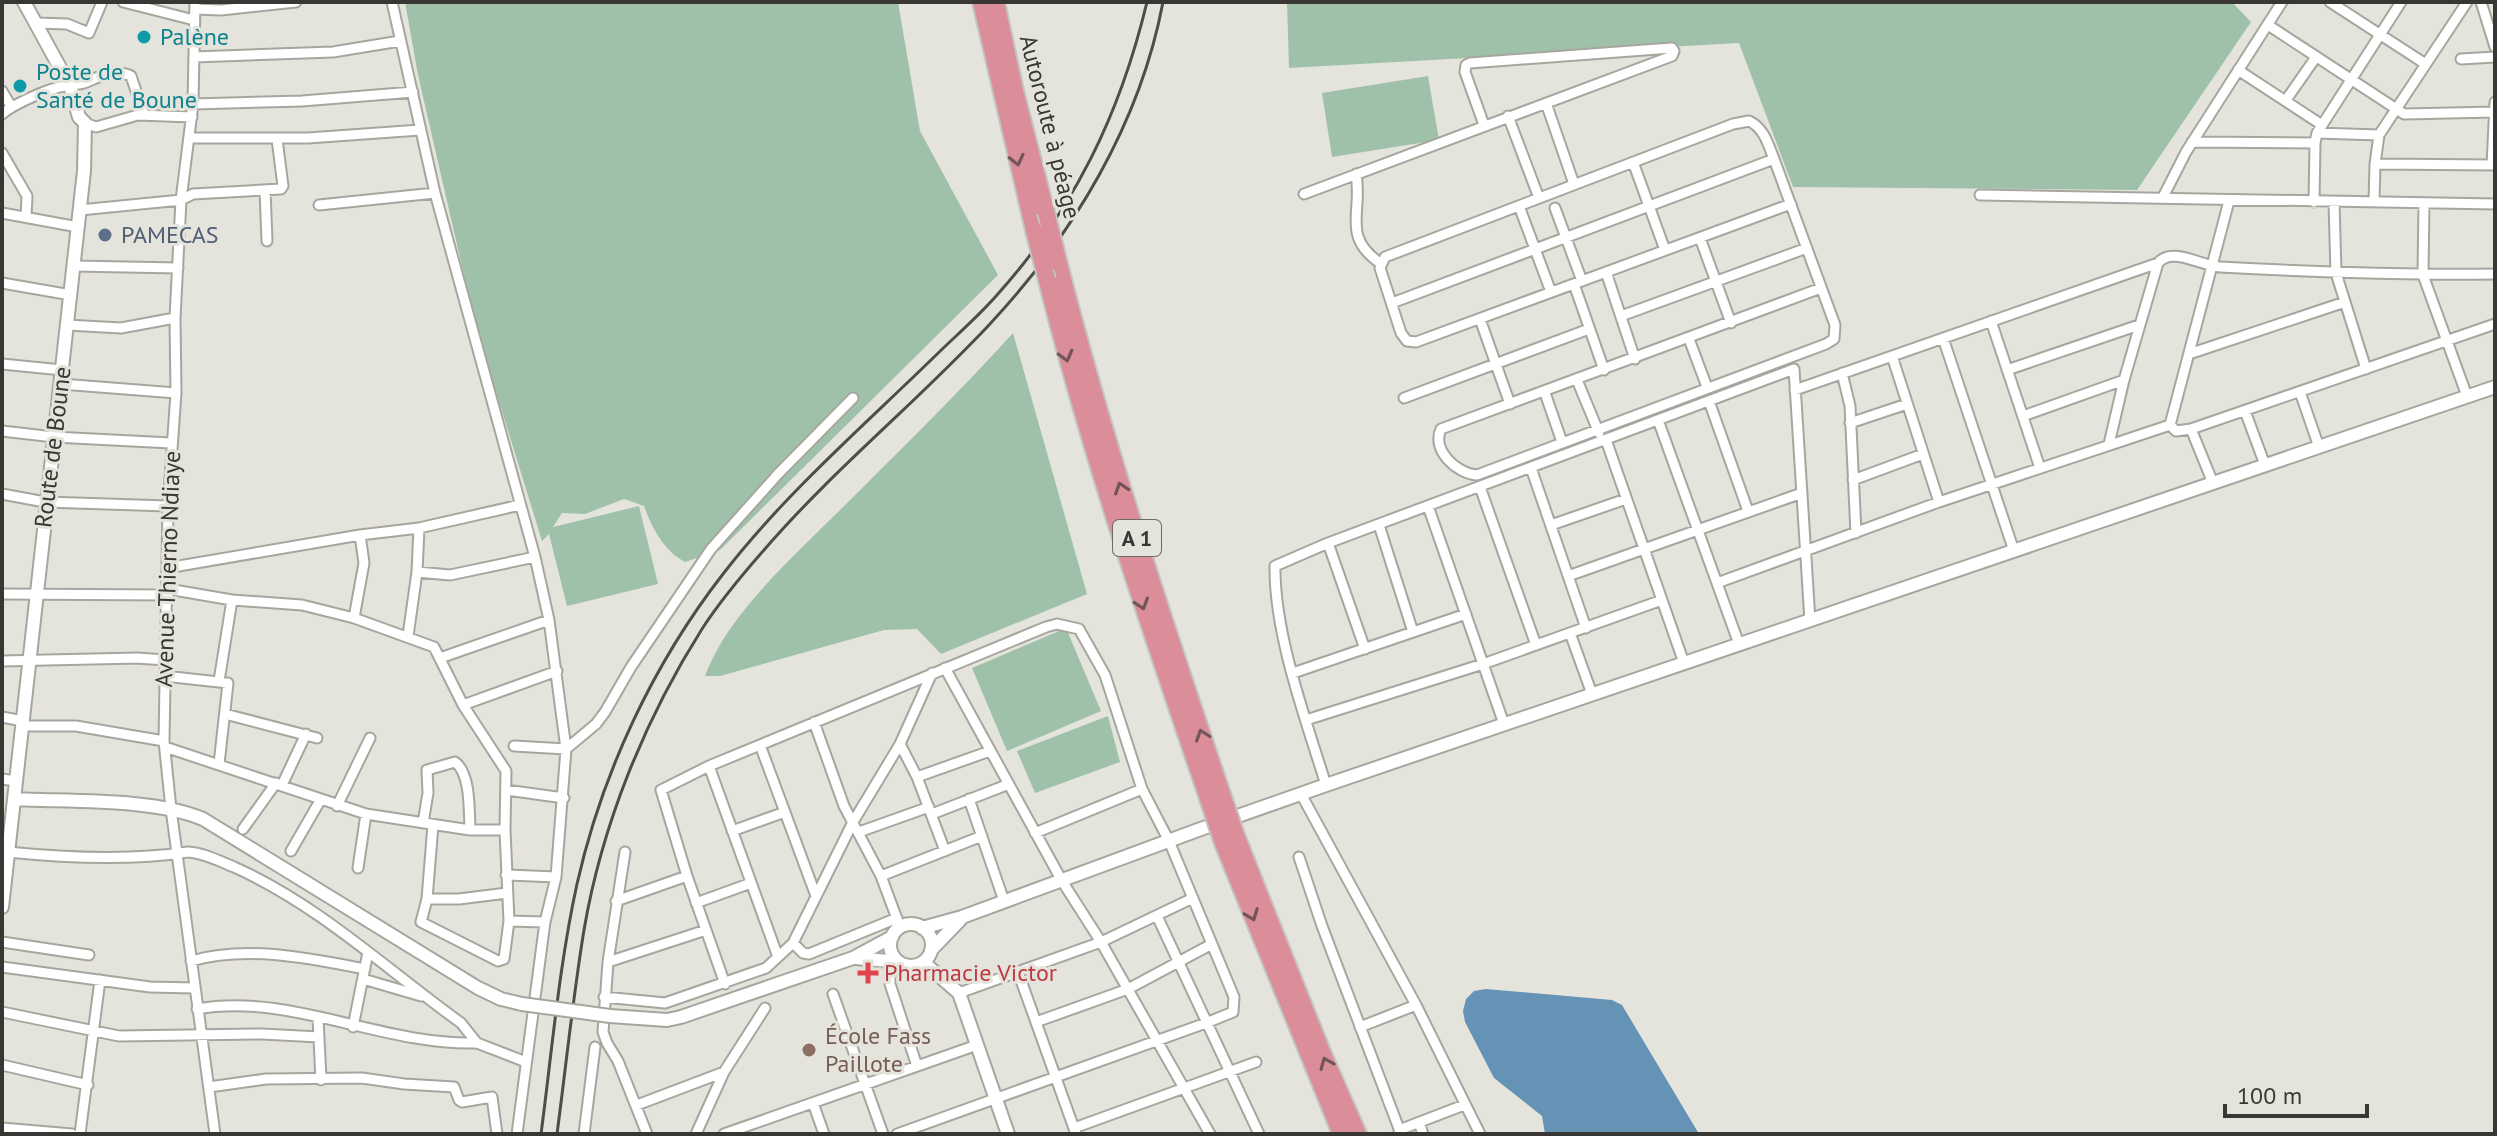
<svg xmlns="http://www.w3.org/2000/svg" width="2497" height="1136" viewBox="0 0 2497 1136" font-family="'PT Sans',sans-serif">
	<rect width="100%" height="100%" fill="#e5e4dc"/>
	<path fill="#9fc1aa" d="M405 2H898L920 131 998 275 720 550 685 562C664 551 652 528 644 506L624 499 585 514 562 513 553 527 639 506 658 584 567 606 549 534 542 541 485 356 464 275 418 75Z
		M1287 2H2232L2251 22 2137 190 1793 187 1739 43 1289 68Z
		M1428 76 1439 140 1332 157 1322 93Z
		M1013 333 1087 594 941 654 917 629 884 630 720 676H705C727 615 792 558 838 512 897 453 957 395 1013 333Z
		M1066 628 1101 711 1007 751 972 668Z
		M1108 716 1120 762 1035 793 1017 751Z"/>
	<path fill="#6593b5" d="M1486 989 1612 1000 1622 1005 1699 1134H1545L1542 1116 1494 1078 1465 1022 1463 1011 1466 999 1474 991Z"/>
	<g fill="none" stroke-linecap="round" stroke-linejoin="round">
		<defs>
			<path id="street" d="M123 2 194 20
				M195 2 193 104 181 200 175 318 176 393 168 506 164 741 171 809 215 1134
				M392 2 435 193 535 557 549 620 566 749 514 746
				M2330 2 2424 63
				M2481 2 2495 47
				M195 9 221 10 296 2
				M36 23 67 24 89 33 102 2
				M2268 25 2404 114 2494 112
				M194 57 333 52 400 41
				M2461 59 2495 57
				M2238 70 2322 125
				M2 91 11 106
				M2286 100 2316 57
				M1546 103 1574 184
				M193 104 302 101 413 92
				M2 114C14 104 49 88 65 86 71 85 77 85 84 83 99 77 114 68 131 76L144 115
				M1508 116 1539 198
				M85 123 96 127 138 115 192 117
				M2317 133 2379 135
				M190 138H308L420 130
				M2192 142 2315 143
				M2 153 27 196 26 217
				M1633 162 1665 250
				M2375 164 2495 165
				M2492 165 2495 102
				M1356 174C1363 212 1341 236 1380 263
				M265 190 267 241
				M1304 194 1672 56 1674 51 1672 48 1658 49 1470 63 1466 65 1465 72 1484 125
				M1980 195 2495 204
				M2163 197 2186 152 2282 2
				M2229 201 2170 425 2176 431 2191 429 2495 324
				M2314 202 2315 143 2317 133 2401 2
				M2334 202 2336 273 2366 369
				M2374 202 2375 164 2379 135 2467 2
				M2424 203 2423 275 2467 396
				M1791 204 1416 342 1407 341 1401 333 1380 268 1385 257 1733 124 1749 121C1764 128 1768 144 1774 159L1835 325 1834 339 1826 344 1477 475C1457 474 1431 450 1441 429L1821 288
				M319 205 435 193
				M1519 206 1551 292
				M1555 208 1582 281
				M80 210 181 200 193 194 281 189 283 186 277 139
				M2 213 78 227
				M1700 238 1731 323
				M74 266 178 268
				M1606 272 1635 359
				M2 283 71 295
				M1574 284 1604 370
				M1392 303 1774 159
				M1621 316 1807 248
				M1480 319 1510 404
				M1991 321 2040 468
				M67 325 121 328 175 318
				M1943 338 2014 551
				M1689 339 1707 387
				M2189 354 2345 302
				M1892 356 1939 502
				M2 364 62 370
				M2007 370 2139 325
				M1842 373 1850 406 1856 533
				M1577 380 1599 433
				M61 384 176 393
				M1795 390 2158 263
				M2300 392 2319 447
				M1545 393 1562 442
				M1404 398 1589 329
				M1709 401 1748 511
				M2245 411 2265 465
				M2023 416 2124 380
				M1658 420 1739 644
				M1850 423 1907 404
				M2191 429 2213 483
				M2 431 54 437 171 443
				M1606 440 1684 663
				M2109 444 2124 380 2158 263C2172 246 2201 266 2220 267 2312 272 2403 275 2495 274
				M1531 468 1586 628
				M1853 480 1923 454
				M1480 487 1536 645
				M2 494 45 502 168 506
				M1428 506 1504 724
				M1379 525 1413 632
				M1551 525 1626 499
				M1328 543 1365 649
				M167 568 360 535 419 528 520 505
				M417 572 450 575 535 557
				M1568 576 1802 493
				M1717 583 1939 502 2170 425
				M168 589 232 600 302 605 354 618 434 647 463 705 506 771 505 830 509 921 504 959 498 961 421 922 427 899 433 825
				M2 594 168 595
				M354 618 364 563 360 535
				M1570 633 1592 694
				M408 636 417 572 419 528
				M440 658 549 620
				M2 661 137 658 165 660
				M945 668 1062 881 1101 942 1210 1134
				M1293 673 1466 614
				M164 676 228 683 219 764
				M219 681 232 600
				M463 705 557 671
				M225 714 317 738
				M2 717 23 721
				M1306 720 1483 664 1662 600
				M814 722 844 806 881 876 900 927
				M22 726H76L164 741
				M900 744 917 777 945 851
				M760 745 816 896
				M165 747 366 814 470 830H505
				M709 766 778 957
				M917 777 990 751
				M2 779 16 781
				M282 785 306 734
				M1326 785C1306 720 1274 634 1275 566L1328 543 1794 369 1810 621
				M506 790 564 798
				M1301 794 1416 1005 1480 1134
				M969 799 1004 901
				M337 806 370 738
				M932 814 1009 784
				M423 823 428 793 427 770 455 762C471 774 469 811 470 830
				M243 829 276 783
				M732 831 785 812
				M859 832 929 807
				M1035 833 1142 789
				M291 851 321 799
				M8 852C67 858 129 861 188 852 204 853 219 861 234 867 319 905 386 969 461 1023L477 1043 526 1062
				M625 852 608 962 603 1032 607 1043 618 1061 647 1134
				M1299 857 1322 926 1401 1134
				M358 868 366 814
				M506 875 556 877
				M881 876 982 836
				M427 899H459L507 893
				M616 901 687 876
				M696 903 751 883
				M1157 916 1259 1134
				M509 921 545 922
				M2 942 89 955
				M793 943 803 953 809 954 897 918
				M191 961C247 945 308 958 365 969
				M608 962 706 930
				M899 962 890 977V984L917 1066
				M2 967 150 987 194 988
				M1018 972 1076 1134
				M363 979 421 996
				M725 984 687 876 661 790 709 766 1046 627 1057 624 1079 629 1105 675 1142 789 1169 841 1234 997 1233 1012 1206 1023 897 1134
				M959 993 1101 942 1193 898
				M833 994 883 1134
				M604 997 665 1003 766 968 793 943 853 822 900 744 932 673
				M197 1009C289 992 383 1046 477 1043
				M2 1012 119 1036 262 1034 319 1037
				M318 1018 321 1080
				M1036 1022 1128 989 1212 944
				M353 1027 368 952
				M1360 1027 1416 1005
				M2 1065 88 1085
				M209 1087 266 1079 362 1078 404 1084 454 1087 459 1100 462 1102 492 1097 497 1134
				M813 1103 824 1134
				M637 1105 724 1072
				M1419 1123 1423 1134
				M2 1128 72 1134
				M1074 1128 1256 1062
				M1399 1130 1464 1105
				M80 1134 100 980
				M517 1134 545 922 556 877 566 749 596 724 605 712 631 667 711 549 778 474 853 398
				M584 1134 595 1047
				M696 1134 724 1072 765 1008
				M724 1134 977 1045"/>
			<path id="secondary" d="M14 799C70 802 153 798 203 819L478 988 501 999 522 1004
				M2 907 84 171 85 123 79 117 70 86 24 2
				M890 945a21 21 0 1 1 42 0a21 21 0 1 1-42 0Z
				M922 928 962 917 1198 830 1326 785 2495 387
				M931 950 960 920
				M856 958 899 962
				M923 962 959 993 1008 1134
				M610 1016 667 1020 681 1017 853 958 892 937"/>
			<path id="highway" d="M981 2 1034 230
				M996 2 1015 91 1046 212
				M1059 264C1106 449 1166 628 1227 809
				M1047 280C1092 461 1153 637 1213 813
				M1237 838 1322 1052 1358 1134
				M1223 843 1341 1134"/>
		</defs>
		<use href="#street" stroke="#a7a69e" stroke-width="13"/>
		<use href="#secondary" stroke="#a7a69e" stroke-width="16"/>
		<use href="#highway" stroke="#c3c3c2" stroke-width="20"/>
		<use href="#street" stroke="#fff" stroke-width="9"/>
		<use href="#secondary" stroke="#fff" stroke-width="12"/>
		<use href="#highway" stroke="#db8e9a" stroke-width="16"/>
		<path stroke="#4e4d4a" stroke-width="3" d="M541 1134C552 1051 559 966 577 884 602 773 653 664 723 574 784 495 860 429 931 360 953 338 977 318 997 295 1075 208 1120 114 1147 2
			M557 1134C566 1066 573 997 584 930 602 824 645 719 702 629 720 601 742 575 764 550 833 470 916 403 989 325 1073 235 1140 124 1163 2"/>
		<defs>
			<path id="secondary-bridge" d="M522 1004 610 1016"/>
			<path id="highway-bridge" d="M1046 212 1059 264
				M1034 230 1047 280
				M1227 809 1237 838
				M1213 813 1223 843"/>
		</defs>
		<use href="#secondary-bridge" stroke="#a7a69e" stroke-width="16" stroke-linecap="butt"/>
		<use href="#highway-bridge" stroke="#c3c3c2" stroke-width="20" stroke-linecap="butt"/>
		<use href="#secondary-bridge" stroke="#fff" stroke-width="12"/>
		<use href="#highway-bridge" stroke="#db8e9a" stroke-width="16"/>
	</g>
	<defs><path id="oneway-chevron" d="M-2-3.5L2.5 0L-2 3.5" fill="none" stroke-width="1.6" stroke-linecap="round" stroke-linejoin="round" transform="scale(2)"/></defs>
	<g stroke="#715558">
		<use href="#oneway-chevron" transform="translate(1017 160) rotate(77)"/>
		<use href="#oneway-chevron" transform="translate(1066 356) rotate(75)"/>
		<use href="#oneway-chevron" transform="translate(1121 488) rotate(-108)"/>
		<use href="#oneway-chevron" transform="translate(1142 604) rotate(72)"/>
		<use href="#oneway-chevron" transform="translate(1202 735) rotate(-109)"/>
		<use href="#oneway-chevron" transform="translate(1252 915) rotate(69)"/>
		<use href="#oneway-chevron" transform="translate(1326 1063) rotate(-113)"/>
	</g>
	<g fill="#0f9aa8" stroke="#e5e4dc" stroke-width="3">
		<circle cx="144" cy="37" r="8"/>
		<circle cx="20" cy="86" r="8"/>
	</g>
	<circle fill="#5c6f8a" stroke="#e5e4dc" stroke-width="3" cx="105" cy="235" r="8"/>
	<path fill="#e0444e" stroke="#e5e4dc" stroke-width="3" d="M864 961h8v8h8v8h-8v8h-8v-8h-8v-8h8z"/>
	<circle fill="#8d6e63" stroke="#e5e4dc" stroke-width="3" cx="809" cy="1050" r="8"/>
	<g text-anchor="middle" stroke-width="6" stroke-linejoin="round" paint-order="stroke">
		<rect fill="#e5e4dc" stroke="#6c6b66" stroke-width="2" x="1113" y="520" width="48" height="36" rx="6"/>
		<g font-size="22" font-weight="bold" fill="#383734">
			<text x="1137" y="546">A 1</text>
		</g>
		<g font-size="24" fill="#0d838f" stroke="#e5e4dc" text-anchor="start">
			<text x="160" y="45">Palène</text>
			<text x="36" y="80">Poste de<tspan x="36" dy="28">Santé de Boune</tspan></text>
		</g>
		<g font-size="24" fill="#383734" stroke="#e5e4dc">
			<text transform="translate(1050 127) rotate(76)" y="8">Autoroute à péage</text>
			<text transform="translate(53 447) rotate(-83)" y="8">Route de Boune</text>
			<text transform="translate(168 569) rotate(-88)" y="8">Avenue Thierno Ndiaye</text>
		</g>
		<g font-size="24" fill="#4e5e75" stroke="#e5e4dc" text-anchor="start">
			<text x="121" y="243">PAMECAS</text>
		</g>
		<g font-size="24" fill="#be3a42" stroke="#e5e4dc" text-anchor="start">
			<text x="884" y="981">Pharmacie Victor</text>
		</g>
		<g font-size="24" fill="#785e54" stroke="#e5e4dc" text-anchor="start">
			<text x="825" y="1044">École Fass<tspan x="825" dy="28">Paillote</tspan></text>
		</g>
	</g>
	<rect width="2497" height="1136" fill="none" stroke="#383734" stroke-width="8"/>
	<path d="M2225 1104v12h142v-12" fill="none" stroke="#383734" stroke-width="4"/>
	<text x="2237" y="1104" font-size="24" fill="#383734" stroke="#e5e4dc" stroke-width="6" paint-order="stroke">100 m</text>
</svg>
